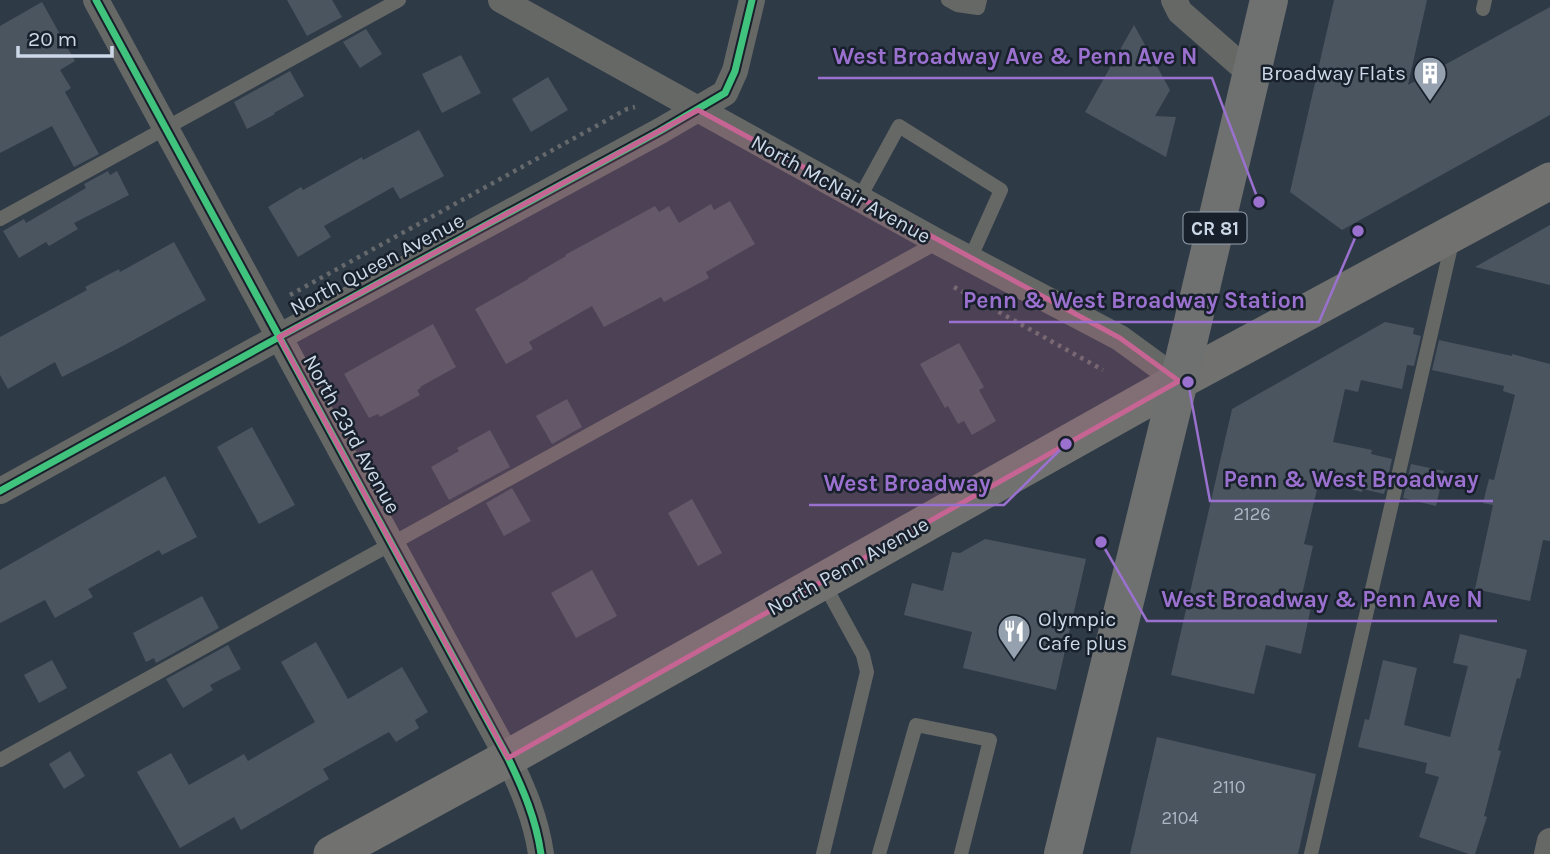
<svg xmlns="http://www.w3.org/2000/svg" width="1550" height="854" viewBox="0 0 1550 854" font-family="Karla,sans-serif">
	<rect width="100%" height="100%" fill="#2f3a47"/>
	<path fill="#4b5560" d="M287 0H332L342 17 307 36Z
		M1334 0H1427L1408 85 1550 7V115L1342 230 1290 192Z
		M42 2 75 61 60 70 71 88 65 92 99 154 74 167 52 126 0 153V26Z
		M1134 25 1170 90 1155 116 1176 117 1166 157 1085 112Z
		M366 29 382 54 360 68 343 42Z
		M461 55 481 93 442 113 422 74Z
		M290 71 304 96 274 113 275 114 247 129 234 102Z
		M548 77 568 110 531 132 512 99Z
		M419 130 444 176 400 199 393 187 324 226 331 237 298 257 268 207 301 187 303 190 362 157 363 160Z
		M108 171 110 175 117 171 129 195 74 223 78 229 49 246 46 242 19 258 3 231 24 219 26 223 86 188 84 184Z
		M730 201 755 244 706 272 709 278 664 302 661 297 604 327 592 306 529 342 533 349 506 364 475 309 528 279V278L566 256 565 255 655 206 659 212 669 206 679 223 711 204 714 210Z
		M1550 225V285L1475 267Z
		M174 242 206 300 119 348 62 377 55 362 8 389 0 375V337L87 290 85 287 119 269 120 272Z
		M1385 322 1414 328 1413 334 1421 336 1414 366 1407 365 1402 389 1361 380 1358 392 1345 389 1333 442 1372 450 1371 454 1392 459 1384 494 1363 489 1362 492 1319 481 1304 544 1313 546 1302 595 1313 598 1301 654 1266 645 1254 694 1171 675 1232 409Z
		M433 324 456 367 420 387 421 388 417 390 420 395 380 417 378 414 369 418 344 374Z
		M1439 340 1512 356V354L1550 364V541L1543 540 1530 601 1475 589 1493 505 1483 503 1489 479 1494 480 1515 395 1503 391 1504 386 1432 370Z
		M959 343 984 387 979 390 996 421 972 435 964 421 958 424 948 406 945 408 920 364Z
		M567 399 582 427 552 444 536 416Z
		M252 427 295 505 259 524 217 447Z
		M490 430 510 467 449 500 431 467 459 451 457 448Z
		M1411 464 1444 471 1436 506 1403 498Z
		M165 476 197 537 162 555 159 550 88 589 93 597 55 618 45 600 0 623V570Z
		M512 488 531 521 504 536 486 503Z
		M692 499 722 553 698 566 668 513Z
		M985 539 1086 559 1056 690 963 668 972 632 904 615 912 583 943 591 952 552 960 553Z
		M592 570 617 616 576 638 551 593Z
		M202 596 219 628 156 663 154 658 146 662 133 633Z
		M1460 634 1527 650 1520 679 1517 678 1498 750 1501 751 1484 816 1487 817 1475 854H1469L1419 837 1439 777 1425 773 1427 763 1358 747 1365 719 1369 720 1383 660 1417 668 1404 725 1450 737 1468 666 1453 663Z
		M316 642 348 699 402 667 428 712 415 720 419 728 396 742 389 732 323 769 329 779 241 830 234 817 180 848 137 772 171 753 189 785 244 754 248 761 315 722 281 662Z
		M228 645 241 669 210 685 213 690 183 708 166 679Z
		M52 660 67 688 39 703 24 675Z
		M1157 737 1316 774 1298 854H1130Z
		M70 751 85 776 64 789 49 764Z"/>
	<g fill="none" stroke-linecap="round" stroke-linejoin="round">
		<path stroke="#65696b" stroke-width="4.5" stroke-dasharray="3.5 5" stroke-linecap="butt" d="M954 287 1103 370
			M290 295 627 109 635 107"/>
		<path stroke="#666866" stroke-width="14" d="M948 0 957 5 978 8 980 0
			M1483 9 1485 0
			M859 199 899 126 1001 190 970 259
			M0 219 399 0
			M0 760 938 242
			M823 854 867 672 863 655 823 582
			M879 854 916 725 990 740 961 854
			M1311 854 1453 238"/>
		<path stroke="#666866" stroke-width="26" d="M96 0 508 758C523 789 536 819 541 854
			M501 0 938 242 1120 338 1179 381
			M1174 0 1180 12 1252 75
			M0 491 279 337 660 131 725 93 735 71 752 0
			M1547 854 1550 841"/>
		<path stroke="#71726f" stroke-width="37" d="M332 854 508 758 1179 381 1550 181"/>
		<path stroke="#6f7170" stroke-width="38" d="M1063 854 1179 381 1269 0"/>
		<defs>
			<path id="cycleway" d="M96 0 508 758C523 789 536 819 541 854
				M0 491 279 337 660 131 725 93 735 71 752 0"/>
		</defs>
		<use href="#cycleway" stroke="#17202b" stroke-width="11"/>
		<use href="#cycleway" stroke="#40c37c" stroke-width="7"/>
	</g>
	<path fill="#c66593" fill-opacity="0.2" stroke="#c66593" stroke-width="5" stroke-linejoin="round" d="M698 110 1120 338 1179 381 508 758 279 337Z"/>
	<defs>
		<symbol id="building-pin" viewBox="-11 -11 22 30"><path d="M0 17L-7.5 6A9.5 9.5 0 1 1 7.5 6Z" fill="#95a1af" stroke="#17202b"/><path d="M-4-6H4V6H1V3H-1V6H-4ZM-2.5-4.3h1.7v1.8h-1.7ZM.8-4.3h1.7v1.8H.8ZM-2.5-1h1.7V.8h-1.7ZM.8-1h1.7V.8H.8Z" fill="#fff"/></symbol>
		<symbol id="restaurant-pin" viewBox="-11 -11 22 30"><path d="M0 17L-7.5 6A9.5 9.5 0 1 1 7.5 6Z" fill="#95a1af" stroke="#17202b"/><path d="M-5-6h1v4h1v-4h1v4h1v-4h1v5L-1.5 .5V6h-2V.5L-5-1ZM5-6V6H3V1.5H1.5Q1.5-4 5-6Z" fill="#fff"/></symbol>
	</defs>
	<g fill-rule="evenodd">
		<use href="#building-pin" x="1411" y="54" width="38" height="52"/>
		<use href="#restaurant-pin" x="995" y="612" width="38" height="52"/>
	</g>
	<g text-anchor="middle" stroke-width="5" stroke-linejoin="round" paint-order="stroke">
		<g font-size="18" fill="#acb7c5">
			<text x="1252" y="520">2126</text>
			<text x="1229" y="793">2110</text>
			<text x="1180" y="824">2104</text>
		</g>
		<rect fill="#17202b" stroke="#96a1af" stroke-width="2" x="1183.5" y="212.5" width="63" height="31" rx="5"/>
		<g font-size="19" font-weight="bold" fill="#ccd8e7">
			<text x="1215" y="235">CR 81</text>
		</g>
		<g font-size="21" fill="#ccd8e7" stroke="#17202b" text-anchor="end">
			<text x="1406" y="80">Broadway Flats</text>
			<text x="1038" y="626" text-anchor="start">Olympic<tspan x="1038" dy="24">Cafe plus</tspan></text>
		</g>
		<g font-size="21" fill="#ccd8e7" stroke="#17202b">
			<text transform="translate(841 189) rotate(29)" y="7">North McNair Avenue</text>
			<text transform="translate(377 264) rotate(-28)" y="7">North Queen Avenue</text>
			<text transform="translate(352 434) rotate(61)" y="7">North 23rd Avenue</text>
			<text transform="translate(848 566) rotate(-29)" y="7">North Penn Avenue</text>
		</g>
	</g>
	<path fill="none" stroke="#9b71cf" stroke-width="2.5" d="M1259 202L1212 78H818M1358 231L1319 322H949M1188 382L1210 501H1493M1066 444L1004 505H809M1101 542L1147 621H1497"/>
	<g fill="#9b71cf" stroke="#17202b" stroke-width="2.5">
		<circle cx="1259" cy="202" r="7"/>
		<circle cx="1358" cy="231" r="7"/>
		<circle cx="1188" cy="382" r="7"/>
		<circle cx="1066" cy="444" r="7"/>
		<circle cx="1101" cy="542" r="7"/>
	</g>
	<g font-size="23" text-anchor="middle" font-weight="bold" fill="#9b71cf" stroke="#17202b" stroke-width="5" stroke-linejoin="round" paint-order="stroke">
		<text x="1015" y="64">West Broadway Ave &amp; Penn Ave N</text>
		<text x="1134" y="308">Penn &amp; West Broadway Station</text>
		<text x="1351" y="487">Penn &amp; West Broadway</text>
		<text x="907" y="491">West Broadway</text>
		<text x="1322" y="607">West Broadway &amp; Penn Ave N</text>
	</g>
	<path d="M18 46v10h94v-10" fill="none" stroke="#ccd8e7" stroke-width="3.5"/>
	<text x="28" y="46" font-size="21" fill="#ccd8e7" stroke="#17202b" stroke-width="5" paint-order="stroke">20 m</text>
</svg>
